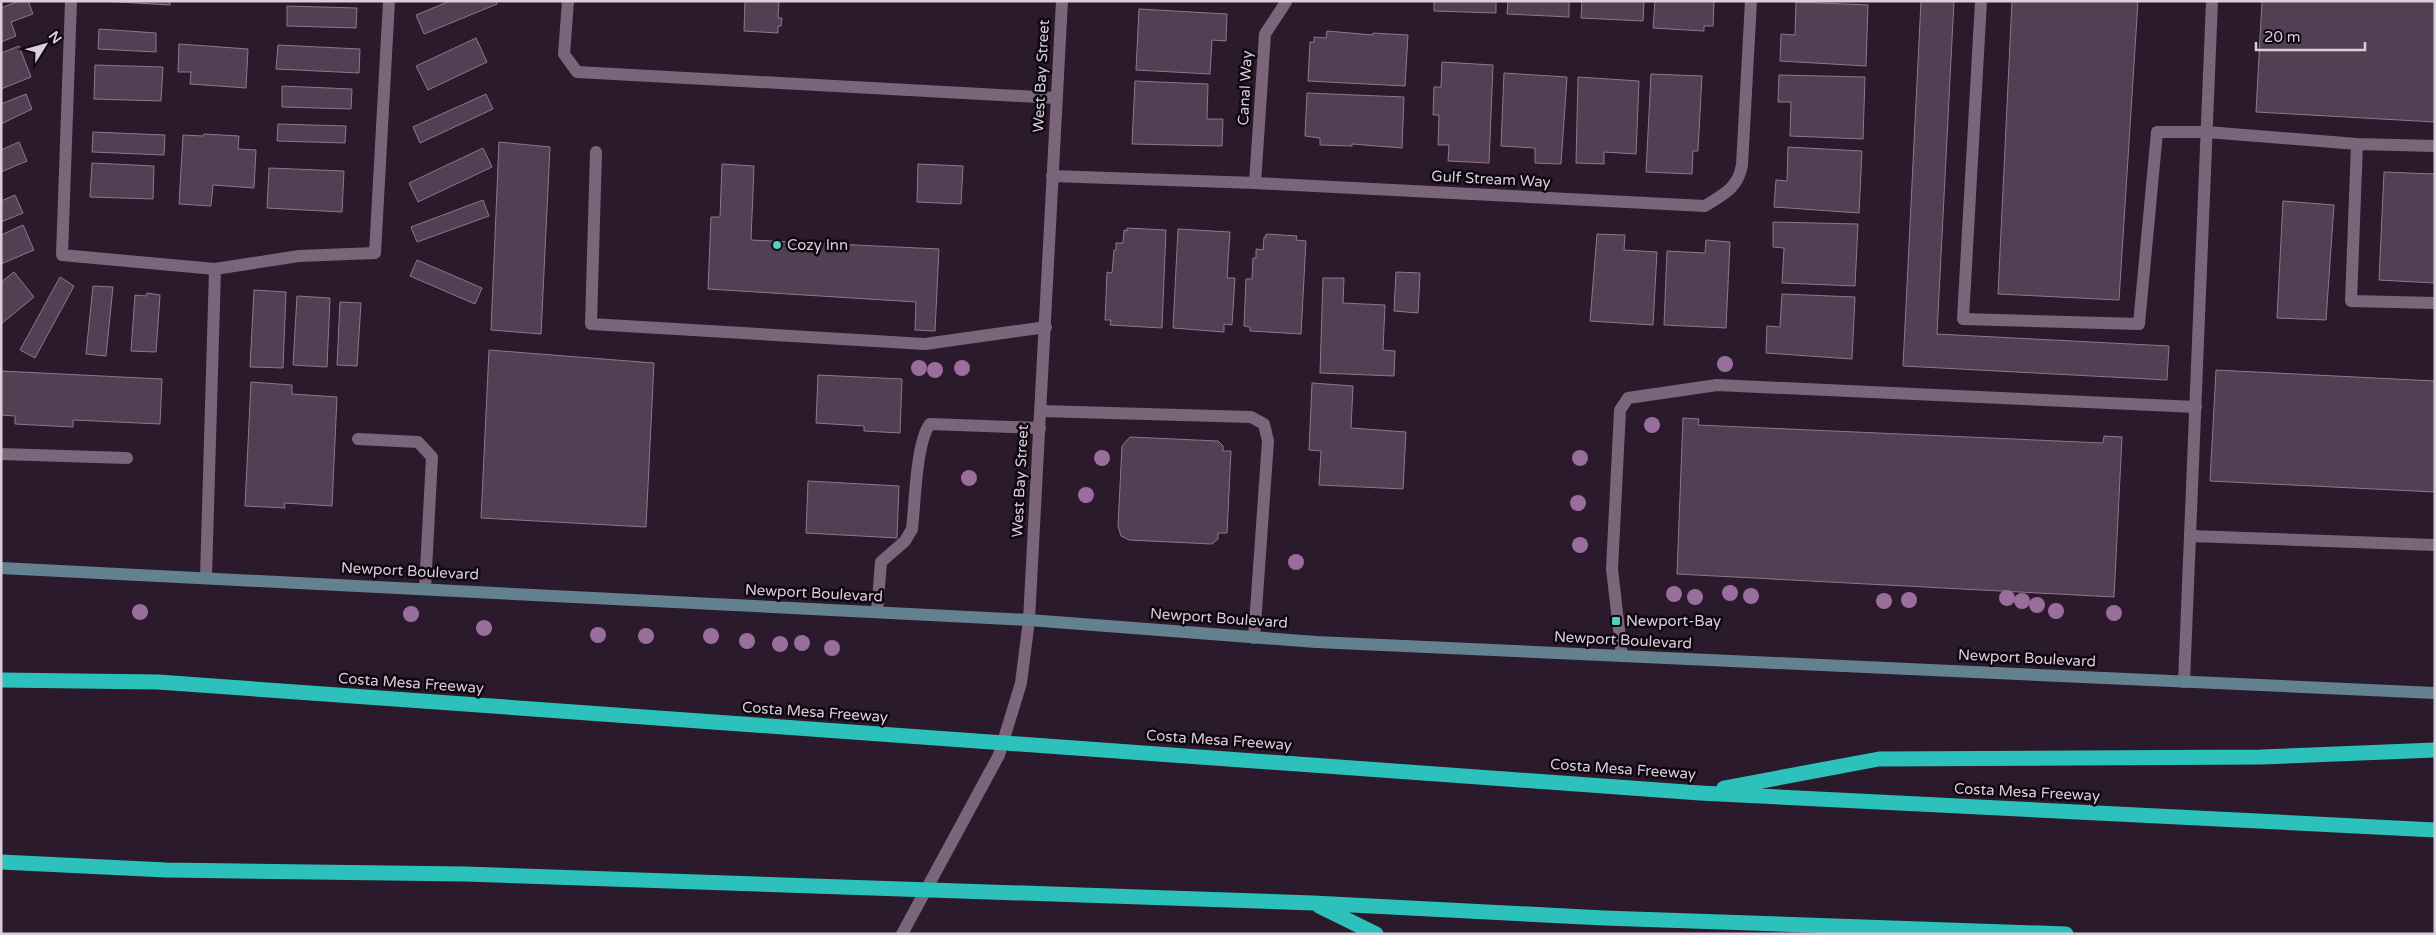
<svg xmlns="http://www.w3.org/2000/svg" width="2436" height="935" viewBox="0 0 2436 935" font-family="'Varela Round',sans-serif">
	<rect width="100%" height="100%" fill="#2b192c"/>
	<path fill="#533f54" stroke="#8d778e" d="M19 1H28L33 14 11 22 16 36 1 42V8Z
		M101 1H170V5Z
		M450 1H496L497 4 424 34 416 15Z
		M745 1H793H779L778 18H782L781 26H778V33L744 31Z
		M1434 1H1496V13L1434 11Z
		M1508 1H1569V17L1507 14Z
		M1582 1H1644L1643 21 1581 18Z
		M1655 1H1714L1713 26H1704V31L1653 28Z
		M1921 1H1954L1937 334 2169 346 2167 380 1903 366Z
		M2012 1H2138L2119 300 1998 294Z
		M2262 1H2435V122L2256 112Z
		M1796 2 1868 5 1866 66 1780 61 1781 34 1795 35Z
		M287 6 357 8 356 28 287 26Z
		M1139 9 1227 14 1226 41 1212 40 1210 74 1136 70Z
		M99 29 156 33V52L98 49Z
		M1327 31 1373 35V33L1408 35 1405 86 1308 81 1310 42H1314V37L1326 38Z
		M476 38 487 62 428 90 416 66Z
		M179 44 248 49 246 88 190 84 191 72H178Z
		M278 45 360 49 359 73 276 69Z
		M19 46 31 77 1 89V53Z
		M1442 62 1493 65 1489 163 1448 161 1449 145H1438L1439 115H1433L1434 87H1441Z
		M95 65 163 67 161 101 94 99Z
		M1504 73 1567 77 1561 164 1535 163V148L1501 146Z
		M1651 74 1702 76 1698 151H1693L1692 174 1646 172Z
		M1779 75 1865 77 1863 139 1790 136 1791 102H1778Z
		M1578 77 1639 81 1636 154 1604 152V164L1576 163Z
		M1135 81 1208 84 1207 119H1223L1222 146 1132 144Z
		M282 86 352 89 351 109 282 107Z
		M1307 93 1404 97 1402 148 1352 144V146L1320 145V138L1305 136Z
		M26 94 32 109 1 124V104Z
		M486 94 493 109 420 143 413 127Z
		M278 124 346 126 345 143 277 141Z
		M93 132 165 135 164 155 92 152Z
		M204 134 239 136 238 149 256 150 254 188 213 185 211 206 179 204 183 135 203 136Z
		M19 142 27 161 1 172V150Z
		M499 142 550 147 541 334 491 330Z
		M1788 147 1862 151 1859 213 1774 207 1776 180 1787 181Z
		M483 148 492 167 418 202 409 183Z
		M92 163 154 166 153 199 90 197Z
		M722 164 754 166 751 240 939 249 935 331 915 330 916 302 708 289 711 217H720Z
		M918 164 963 166 961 204 917 202Z
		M269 168 344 171 342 212 267 208Z
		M2384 172 2435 174V283L2379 280Z
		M15 195 23 213 1 222V201Z
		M483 200 489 216 417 242 411 227Z
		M2283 201 2334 205 2326 320 2277 318Z
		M1773 222 1858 224 1855 286 1782 283 1784 248 1773 247Z
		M23 225 34 250 1 264V235Z
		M1127 228 1166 230 1162 328 1110 325 1111 320H1105L1107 272 1112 273 1114 250H1116V243H1123L1124 230 1127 231Z
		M1178 229 1230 232 1227 278H1235L1232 325 1224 324V332L1173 328Z
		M1266 234 1297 236 1296 240 1306 241 1301 334 1250 331V327L1244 326 1246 279H1252L1253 258H1256V249L1263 250 1264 237H1266Z
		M1597 234 1625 235 1624 250 1657 252 1653 325 1590 321Z
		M1706 240 1730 242 1726 328 1664 325 1667 251 1705 253Z
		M417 260 482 288 475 304 410 276Z
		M14 272 34 297 1 324V282Z
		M1396 272 1420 273 1418 313 1394 311Z
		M60 277 74 286 35 358 20 350Z
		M1323 278H1344L1343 303 1385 305 1383 350 1395 351 1394 376 1320 373Z
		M93 286 113 287 106 356 86 354Z
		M254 290 286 292 283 368 250 367Z
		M147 293 160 295 156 352 131 351 135 295 146 296Z
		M1782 294 1855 297 1852 359 1766 353 1767 326 1780 327Z
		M297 296 330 298 327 367 293 365Z
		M340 302 361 303 357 366 337 365Z
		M489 350 654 363 646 527 481 518Z
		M2216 370 2435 381V492L2210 481Z
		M1 371 162 379 160 424 73 420V427L15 424V416L1 415Z
		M818 375 902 379 900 433 864 431V426L816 423Z
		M251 382 292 385V394L337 397 332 506 284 503 285 508 245 506Z
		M1312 383 1353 386 1351 428 1406 432 1403 489 1319 485 1321 451 1309 450Z
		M1683 418 1699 419 1698 425 2103 443 2104 436 2122 437 2114 597 1677 574Z
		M1130 437 1218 441 1223 446V451H1231L1227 533H1218V539L1212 544 1129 540 1121 536 1118 526 1122 446Z
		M808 481 899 486 897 538 806 533Z"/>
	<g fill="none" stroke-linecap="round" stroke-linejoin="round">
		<path stroke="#7a657b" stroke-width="12" d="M71 1 62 255 215 269 299 256 375 253 389 1
			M568 1 564 54 577 72 1056 98
			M1981 1 1963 319 2139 324 2157 132H2207L2357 144 2351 301 2435 303
			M2357 144 2435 146
			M596 152 591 324 925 344 1046 327
			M1041 411 1251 417 1264 424 1268 441 1254 638
			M358 439 418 442 432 457 425 588
			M1 454 127 458
			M2191 536 2435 545
			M206 577 215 269
			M877 612 881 562 905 541 912 529C915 504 916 442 930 424L1040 428
			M1622 656 1612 569 1620 410 1628 398 1717 385 2196 407
			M2184 682 2212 1"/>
		<path stroke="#7a657b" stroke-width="12" d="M1052 176 1255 183 1705 206C1724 194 1738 188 1742 165L1751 1
			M1255 183 1265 34 1286 2"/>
		<path stroke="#7a657b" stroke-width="12" d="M902 934 999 755 1021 683 1029 620 1062 1"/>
		<path stroke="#63818e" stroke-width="12" d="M1 568 1029 620 1316 642 2435 693"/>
		<path stroke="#2cc2bb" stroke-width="15" d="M1 680 158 682 1700 793 2435 830
			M1724 788 1879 759 2261 757 2435 750
			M1 862 166 870 465 874 1313 903 1604 918 2066 934
			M1319 906 1376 934"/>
	</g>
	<g fill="#996e9c">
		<circle cx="1725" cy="364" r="8"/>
		<circle cx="919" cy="368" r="8"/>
		<circle cx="962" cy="368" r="8"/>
		<circle cx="935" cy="370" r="8"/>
		<circle cx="1652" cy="425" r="8"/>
		<circle cx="1102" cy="458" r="8"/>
		<circle cx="1580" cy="458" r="8"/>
		<circle cx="969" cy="478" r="8"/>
		<circle cx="1086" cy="495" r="8"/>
		<circle cx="1578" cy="503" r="8"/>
		<circle cx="1580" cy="545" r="8"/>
		<circle cx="1296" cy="562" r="8"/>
		<circle cx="1730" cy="593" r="8"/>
		<circle cx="1674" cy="594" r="8"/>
		<circle cx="1751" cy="596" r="8"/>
		<circle cx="1695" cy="597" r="8"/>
		<circle cx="2007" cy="598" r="8"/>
		<circle cx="1909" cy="600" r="8"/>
		<circle cx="1884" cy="601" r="8"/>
		<circle cx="2022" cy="601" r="8"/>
		<circle cx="2037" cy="605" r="8"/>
		<circle cx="2056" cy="611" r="8"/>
		<circle cx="140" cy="612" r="8"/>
		<circle cx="2114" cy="613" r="8"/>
		<circle cx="411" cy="614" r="8"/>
		<circle cx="484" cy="628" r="8"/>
		<circle cx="598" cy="635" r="8"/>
		<circle cx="646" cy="636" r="8"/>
		<circle cx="711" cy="636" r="8"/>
		<circle cx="747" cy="641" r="8"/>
		<circle cx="802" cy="643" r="8"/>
		<circle cx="780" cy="644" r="8"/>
		<circle cx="832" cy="648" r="8"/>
	</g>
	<g fill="#54cdc7" stroke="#0f070f" stroke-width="2">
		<circle cx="777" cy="245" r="5"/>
		<rect x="1611" y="616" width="10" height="10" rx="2.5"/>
	</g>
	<g text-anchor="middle" stroke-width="5" stroke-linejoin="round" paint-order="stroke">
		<g font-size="15" fill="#daceda" stroke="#0f070f">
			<text transform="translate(1041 76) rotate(-87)" y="5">West Bay Street</text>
			<text transform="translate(1245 88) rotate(-87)" y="5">Canal Way</text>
			<text transform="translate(1491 179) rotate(3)" y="5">Gulf Stream Way</text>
			<text transform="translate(1020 481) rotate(-87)" y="5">West Bay Street</text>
			<text transform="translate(410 571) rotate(3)" y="5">Newport Boulevard</text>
			<text transform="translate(814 593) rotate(3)" y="5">Newport Boulevard</text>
			<text transform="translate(1219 618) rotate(4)" y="5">Newport Boulevard</text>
			<text transform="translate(1623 640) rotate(3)" y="5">Newport Boulevard</text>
			<text transform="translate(2027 658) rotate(3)" y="5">Newport Boulevard</text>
			<text transform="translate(411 683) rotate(4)" y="5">Costa Mesa Freeway</text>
			<text transform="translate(815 712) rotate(4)" y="5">Costa Mesa Freeway</text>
			<text transform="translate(1219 740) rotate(4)" y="5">Costa Mesa Freeway</text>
			<text transform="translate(1623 769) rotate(4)" y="5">Costa Mesa Freeway</text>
			<text transform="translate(2027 792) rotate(3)" y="5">Costa Mesa Freeway</text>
		</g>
		<g font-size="15" fill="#daceda" stroke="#0f070f" text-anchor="start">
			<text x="787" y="250">Cozy Inn</text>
			<text x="1626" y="626">Newport-Bay</text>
		</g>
	</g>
	<rect width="2436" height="935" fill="none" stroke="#daceda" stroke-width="5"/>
	<g transform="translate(45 45) rotate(53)" stroke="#0f070f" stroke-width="4" paint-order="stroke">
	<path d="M0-4L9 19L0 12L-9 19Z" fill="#daceda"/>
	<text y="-8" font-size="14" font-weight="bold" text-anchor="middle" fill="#daceda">N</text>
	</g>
	<path d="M2256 42v8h109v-8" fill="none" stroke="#daceda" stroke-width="2.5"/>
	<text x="2264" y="42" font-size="15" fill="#daceda" stroke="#0f070f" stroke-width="4" paint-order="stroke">20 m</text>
</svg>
